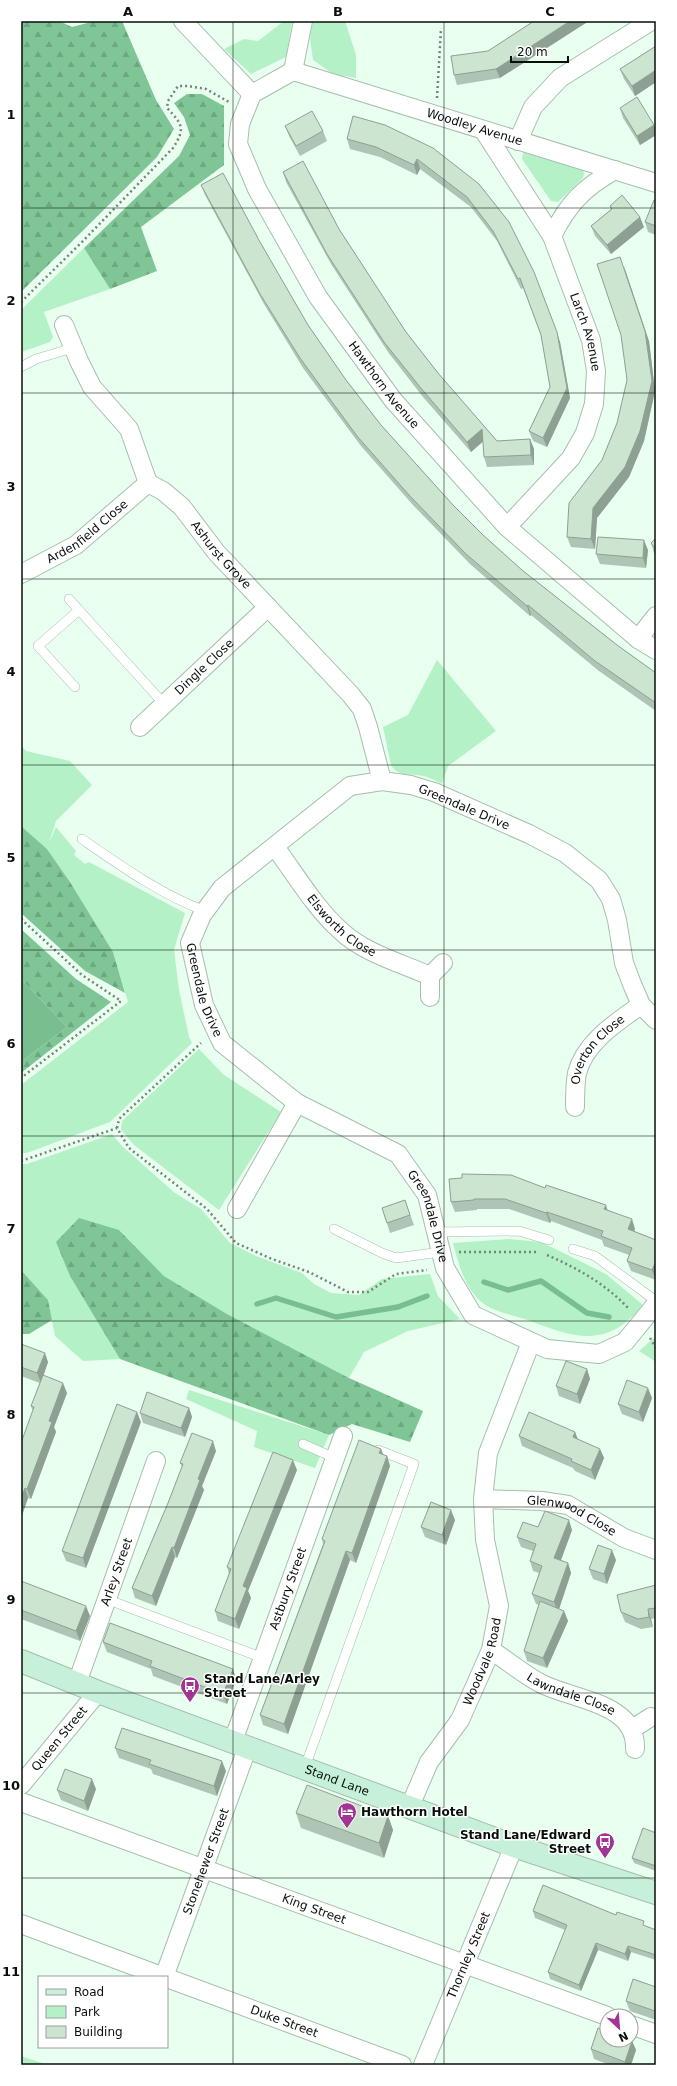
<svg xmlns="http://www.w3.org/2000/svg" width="677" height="2086" viewBox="0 0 677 2086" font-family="'DejaVu Sans',sans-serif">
	<defs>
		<pattern id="forest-firs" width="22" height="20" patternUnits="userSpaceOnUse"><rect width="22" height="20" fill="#7fc595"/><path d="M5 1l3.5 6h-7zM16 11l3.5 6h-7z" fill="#6ca87f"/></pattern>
	</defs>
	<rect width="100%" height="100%" fill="#e9ffef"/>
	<path fill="#b4f1c6" d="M284 21H292L286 57 251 74 224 49 244 39 258 41Z
		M313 21H345L356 55V78L333 74 313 60 310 39Z
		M527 151 582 168 584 173 583 178 558 202 551 201 522 159 523 152Z
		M84 248 110 289 44 312 53 337 50 342 21 352V310Z
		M437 660 496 731 448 766 442 784C436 781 430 777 423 776 411 773 399 778 391 765L383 727 408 715Z
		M21 745 26 751 70 761 92 785 56 821 49 843 56 827 76 851 74 855 85 864 89 862 185 913 174 950 179 990 189 1037 192 1043 110 1122 27 1153H21V1085L128 1002 113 952 70 882 47 849 21 826Z
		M199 1049 224 1075 281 1112 219 1210 134 1145 121 1130 122 1121Z
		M112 1134 122 1146 175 1193 201 1209 230 1243 256 1256 302 1273 314 1284 331 1293 359 1295 382 1279 430 1274 438 1296 460 1319 408 1331 364 1352 349 1378 227 1314 164 1276 119 1230 105 1333 120 1359 83 1361 55 1336 48 1300 21 1270V1164H27Z
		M509 1239 541 1242 606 1274 643 1305C605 1351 573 1337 525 1319 513 1315 495 1312 484 1304 465 1290 459 1265 453 1243Z
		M656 1336V1362L639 1351Z
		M189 1390 329 1435 315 1468 254 1447 257 1431 186 1399Z
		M21 2056 48 2065H21Z"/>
	<path fill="url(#forest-firs)" d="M21 21H59L72 27 95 21H122L156 100 174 129 157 157 21 292Z
		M187 94H202L224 106V165L141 227 157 271 110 289 84 248 179 156 190 135 184 117 174 103Z
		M21 826 47 849 70 882 113 952 125 993 85 971 21 913Z
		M21 929 76 979 111 1002 21 1073V1062L67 1027 21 979Z
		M79 1218 119 1230 164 1276 227 1314 349 1378 423 1411 410 1442 352 1424 329 1435 120 1359 70 1276 56 1242Z
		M21 1270 48 1300 52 1320 29 1334H21Z"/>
	<path fill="#78be8e" d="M21 979 67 1027 21 1062Z"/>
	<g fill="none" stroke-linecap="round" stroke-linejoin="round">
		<path stroke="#78be8e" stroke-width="5.5" d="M484 1282 508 1290 541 1281 587 1313 609 1317
			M257 1304 276 1298 336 1317 398 1307 427 1296"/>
		<defs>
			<path id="lane" d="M21 367 36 359 73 348
				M69 599 164 704
				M75 687 38 646 79 610
				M82 839C121 866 160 894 205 911
				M334 1229 382 1253 396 1258 441 1252
				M437 1232 519 1231 549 1240
				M573 1249 595 1256 656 1301
				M303 1444 335 1458
				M106 1599 263 1658
				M305 1767 414 1464 378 1450"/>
			<g id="street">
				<path d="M183 21 252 94"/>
				<path id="s1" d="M293 71 252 94 240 124 238 144 257 189 318 297 393 400 507 527 638 639 656 650"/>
				<path id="s2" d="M293 71 656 183"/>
				<path d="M293 71 303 21"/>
				<path id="s3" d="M484 131 552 236 591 340 596 371 594 404 585 433 571 458 507 527"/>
				<path d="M518 141 533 107 560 78 651 21"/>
				<path d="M552 236C568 204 583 188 615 170"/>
				<path id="s4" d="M64 325 79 361 92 387 129 429 148 483 163 491 182 507 216 552 351 695 362 709 368 727 382 781"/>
				<path id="s5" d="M21 574 76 545 148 483"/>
				<path d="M638 639 656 616"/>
				<path id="s6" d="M140 727 268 607"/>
				<path id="s7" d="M275 847C296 875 315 908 341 931 364 953 401 963 430 976"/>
				<path d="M430 997V976L443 963"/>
				<path id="s8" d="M656 1020 641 1005 632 984 624 963 617 920 611 899 599 880 565 853 529 834 434 792 411 785 382 781 350 786 222 888 202 915 190 943 204 1005 222 1043 297 1103 398 1154 427 1195 445 1268 473 1315 547 1349 599 1354 625 1342 656 1304"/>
				<path id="s9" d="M575 1107C575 1096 575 1084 577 1073 585 1042 617 1022 641 1005"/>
				<path d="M237 1209 297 1103"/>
				<path id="s10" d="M483 1499 542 1501 568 1505 624 1538 656 1550"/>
				<path id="s11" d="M491 1650C508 1661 524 1675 542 1684 574 1700 637 1703 635 1749"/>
				<path id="s12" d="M77 1683 156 1461"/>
				<path d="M632 1729 651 1717"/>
				<path id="s13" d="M233 1741 343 1436"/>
				<path id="s14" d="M21 1785 98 1692"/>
				<path id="s15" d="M21 1802 607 2016"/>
				<path id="s16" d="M410 1806 429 1762 460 1720 491 1650 499 1606 485 1540 483 1499 488 1453 531 1342"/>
				<path d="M21 1924 164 1977"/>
				<path id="s17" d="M164 1977 248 1746"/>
				<path id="s18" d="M167 1978 402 2065"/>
				<path d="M631 2025 656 2034"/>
				<path id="s19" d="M423 2065 514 1846"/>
			</g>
			<g id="secondary">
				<path id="s20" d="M21 1661 98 1692 514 1846 656 1893"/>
			</g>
		</defs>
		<use href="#lane" stroke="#a5bfac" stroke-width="10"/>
		<use href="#street" stroke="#a5bfac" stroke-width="20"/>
		<use href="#secondary" stroke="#a5bfac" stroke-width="24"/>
		<path stroke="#76847a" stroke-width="2.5" stroke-dasharray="2 3" stroke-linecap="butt" d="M437 98 441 28
			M21 302 82 242 173 148C186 128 182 124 167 108L168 101 178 86H188L206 89 229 102
			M21 919 82 975 121 1001 21 1078
			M117 1128 119 1119 201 1043
			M21 1161 117 1128 129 1148 207 1209 236 1243 272 1259 309 1272 348 1292H368L396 1274 427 1270
			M459 1252H536
			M547 1255C577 1268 606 1284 629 1309
			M650 1338 656 1348"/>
		<use href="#lane" stroke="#fff" stroke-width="9"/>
		<use href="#street" stroke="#fff" stroke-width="18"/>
		<use href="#secondary" stroke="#c6f1d8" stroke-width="22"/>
	</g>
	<path fill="#afc5b4" d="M534 21 500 78 457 85 454 75 488 51Z
		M656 46V82L635 96 624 79 620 69Z
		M620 108 654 125 656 130V135L640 145 623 118Z
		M353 116 479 184 560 342 570 398 547 447 533 441 529 431 550 387 541 335 523 288 521 289 497 241 471 207 420 169 417 175 380 157 350 149 347 139Z
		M285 126 323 131 327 141 300 156 289 136Z
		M283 172 339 229 406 332 438 373 497 441 530 439 534 449V465L487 467 484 457 483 441 471 452 423 397 388 352 331 264 286 182Z
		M201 185 260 242 308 325 346 380 381 425 453 505 483 535 522 570 617 645 656 673V711L599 671 531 615 530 616 470 564 413 505 361 446 303 368 264 304 205 195Z
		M656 200V235L648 232 645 222Z
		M610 206 644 227 611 254 595 236 591 226 611 209Z
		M649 341 655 391 644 441 629 477 597 518 595 549 571 547 567 537 602 460 617 423Z
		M656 538V555L654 553 651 543Z
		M648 550 646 568 600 564 596 554Z
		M449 1179 608 1210 635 1229 634 1231 656 1240V1280L631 1271 627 1261 629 1255 604 1246 602 1240 551 1221 550 1223 509 1209H477V1210L455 1212 451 1202Z
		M405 1200 414 1225 390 1233 382 1208Z
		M21 1344 48 1362 43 1376 67 1393 54 1427 56 1432 50 1447 31 1499 28 1498 21 1518 33 1411 31 1406 40 1383 21 1376Z
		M587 1369 590 1379 580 1404 559 1396 556 1386Z
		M652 1398 643 1422 622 1414 618 1404Z
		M189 1408 192 1417 185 1437 143 1423 140 1413Z
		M141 1422 86 1568 66 1561 62 1551Z
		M575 1432 577 1439 600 1449 604 1458 595 1480 575 1471 573 1468 522 1446 519 1436Z
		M381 1449 383 1455 387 1456 390 1466 356 1563 350 1560 288 1734 263 1725 260 1715 323 1544 322 1539Z
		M216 1451 202 1486 204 1490 177 1558 175 1557 156 1606 135 1598 132 1588 168 1503 182 1467 180 1463Z
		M297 1470 248 1591 251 1598 239 1629 218 1621 215 1611 229 1574 227 1567Z
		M455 1520 446 1545 425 1537 421 1527Z
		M538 1527 572 1530 561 1560 568 1563 571 1573 559 1609 564 1611 568 1621 547 1668 527 1661 524 1651 539 1605 536 1604 532 1594 539 1573 533 1571 530 1561 533 1551 521 1547 517 1537Z
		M616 1560 607 1584 593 1579 589 1569Z
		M21 1581 90 1616 80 1641 21 1619Z
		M656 1585V1618L651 1619 653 1627 641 1629 625 1622 621 1612Z
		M103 1642 236 1679 227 1704 153 1676 151 1669 107 1652Z
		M115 1748 226 1771 217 1796 153 1774 151 1769 119 1758Z
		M96 1789 88 1811 61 1800 57 1790Z
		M296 1813 388 1816 393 1830 384 1858 301 1828Z
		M656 1833V1871L634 1863 632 1858Z
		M533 1911 616 1915 656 1930V1960L631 1952 628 1961 598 1950 581 1991 550 1979 548 1972 565 1930 535 1918Z
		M656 1987V2020L630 2011 626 2001Z
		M632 2041 636 2050 631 2065H610L594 2059 591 2049Z"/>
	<path fill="#8ea092" d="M570 21H589L500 78 496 69Z
		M656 70V82L635 96 632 86Z
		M654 125 656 130V135L640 145 637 136Z
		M417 159 420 169 417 175 414 165Z
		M640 217 644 227 611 254 607 245Z
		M624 266 649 341 655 391 644 441 629 477 597 518 595 549 591 539 593 508 640 431Z
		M557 332 560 342 570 398 547 447 543 438 567 388Z
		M482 429 486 439 471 452 467 442Z
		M530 439 534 449V465L531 455Z
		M644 540 648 550 646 568 643 558Z
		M528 605 531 615 530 616 527 606Z
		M606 1205 609 1215 604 1209Z
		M547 1212 551 1221 550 1223 546 1213Z
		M632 1219 635 1229 631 1239 628 1229Z
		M656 1261V1280L652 1270Z
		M45 1353 48 1362 41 1383 37 1373Z
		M587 1369 590 1379 580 1404 577 1394Z
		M63 1383 67 1393 54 1427 56 1432 31 1499 27 1489 49 1421Z
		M648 1388 652 1398 643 1422 639 1412Z
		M189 1408 192 1417 185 1437 181 1428Z
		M137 1412 141 1422 86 1568 83 1558Z
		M575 1432 579 1442 573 1437Z
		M213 1441 216 1451 202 1486 204 1490 177 1558 174 1548 198 1479Z
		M381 1449 385 1459 379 1453Z
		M600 1449 604 1458 595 1480 591 1470Z
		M387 1456 390 1466 356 1563 352 1553Z
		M293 1460 297 1470 248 1591 251 1598 239 1629 235 1619 243 1586Z
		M25 1488 28 1498 21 1518V1498Z
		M451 1510 455 1520 446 1545 442 1535Z
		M569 1520 572 1530 558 1568 554 1558Z
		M172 1547 175 1557 156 1606 152 1596Z
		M612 1550 616 1560 607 1584 604 1574Z
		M346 1551 350 1560 288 1734 284 1724Z
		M568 1563 571 1573 558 1612 554 1602Z
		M86 1606 90 1616 80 1641 76 1631Z
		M648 1609 651 1619 653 1627 649 1617Z
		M564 1611 568 1621 547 1668 543 1658Z
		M233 1669 236 1679 227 1704 223 1694Z
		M222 1761 226 1771 217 1796 214 1786Z
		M92 1779 96 1789 88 1811 84 1801Z
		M388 1816 393 1830 384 1858 379 1843Z
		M596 1943 598 1950 581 1991 579 1985Z
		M628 1946 631 1952 628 1961 625 1954Z
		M632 2041 636 2050 631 2065H626L625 2062Z"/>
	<path fill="#cbe5d1" stroke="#8ea092" d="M534 21H570L496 69 454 75 451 56 488 51Z
		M656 46V70L632 86 620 69Z
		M637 97 654 125 637 136 620 108Z
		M312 111 323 131 296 146 285 126Z
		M353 116 385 125 433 148 479 184 509 222 534 272 557 332 567 388 543 438 529 431 550 387 541 335 520 278 518 279 493 231 467 197 417 159 414 165 376 147 347 139Z
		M303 161 339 229 406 332 438 373 497 441 530 439 531 455 484 457 482 429 467 442 420 387 384 342 327 254 283 172Z
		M223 173 260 242 308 325 346 380 381 425 453 505 483 535 522 570 617 645 656 673V703L595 661 528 605 527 606 466 554 409 495 357 436 300 358 260 294 201 185Z
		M622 195 640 217 607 245 591 226 612 209 610 206Z
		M654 200H656V226L645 222Z
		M620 257 645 331 652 381 640 431 625 467 593 508 591 539 567 537 569 503 602 460 617 423 627 380 621 335 597 264Z
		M598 537 644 540 643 558 596 554Z
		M656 538V549L651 543Z
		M462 1174 511 1175 545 1188 546 1185 606 1205 604 1209 632 1219 628 1229 656 1240V1261L652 1270 627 1261 632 1248 601 1236 603 1231 547 1212 546 1213 505 1199H474V1200L451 1202 449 1179 462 1178Z
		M405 1200 410 1215 387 1223 382 1208Z
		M21 1344 45 1353 37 1373 21 1367Z
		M566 1361 587 1369 577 1394 556 1386Z
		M43 1375 63 1383 49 1421 52 1422 27 1489 25 1488 21 1498V1443L34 1407 31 1406Z
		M627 1380 648 1388 639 1412 618 1404Z
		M147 1392 189 1408 181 1428 140 1413Z
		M117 1404 137 1412 83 1558 62 1551Z
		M529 1412 575 1432 573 1437 600 1449 591 1470 571 1461 572 1459 519 1436Z
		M192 1433 213 1441 198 1479 200 1480 174 1548 172 1547 152 1596 132 1588 168 1503 183 1464 180 1463Z
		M359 1440 381 1449 379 1453 387 1456 352 1553 346 1551 284 1724 260 1715 325 1541 322 1539Z
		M273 1452 293 1460 243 1586 247 1588 235 1619 215 1611 231 1569 227 1567Z
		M431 1502 451 1510 442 1535 421 1527Z
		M545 1511 569 1520 554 1558 568 1563 554 1602 532 1594 542 1566 530 1561 536 1544 517 1537 523 1522 538 1527Z
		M598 1545 612 1550 604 1574 589 1569Z
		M21 1581 86 1606 76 1631 21 1610Z
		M656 1585V1608L648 1609 649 1617 638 1619 621 1612 617 1595Z
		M540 1601 564 1611 543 1658 524 1651Z
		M110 1623 233 1669 223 1694 150 1666 152 1661 103 1642Z
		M122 1728 222 1761 214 1786 149 1764 151 1760 115 1748Z
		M65 1769 92 1779 84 1801 57 1790Z
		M307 1785 388 1816 379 1843 296 1813Z
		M643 1828 656 1833V1866L632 1858Z
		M543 1885 616 1915 617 1912 644 1921 643 1925 656 1930V1955L628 1946 625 1954 596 1943 579 1985 548 1972 567 1925 533 1911Z
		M633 1979 656 1987V2007L655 2011 626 2001Z
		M598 2028 607 2031V2040H631L632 2041 625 2062 591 2049Z"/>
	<path fill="none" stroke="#070f09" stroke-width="1" stroke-opacity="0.55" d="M233 21V2065M444 21V2065M21 208H656M21 393H656M21 579H656M21 765H656M21 950H656M21 1136H656M21 1321H656M21 1507H656M21 1693H656M21 1878H656"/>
	<defs>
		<symbol id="bus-pin" viewBox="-11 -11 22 30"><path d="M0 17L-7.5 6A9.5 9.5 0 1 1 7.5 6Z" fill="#a23594" stroke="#fff"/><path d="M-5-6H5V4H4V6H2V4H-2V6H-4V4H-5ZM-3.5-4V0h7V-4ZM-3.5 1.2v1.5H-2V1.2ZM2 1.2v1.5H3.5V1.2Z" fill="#fff"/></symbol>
		<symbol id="hotel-pin" viewBox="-11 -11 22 30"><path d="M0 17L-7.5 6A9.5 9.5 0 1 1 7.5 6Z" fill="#a23594" stroke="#fff"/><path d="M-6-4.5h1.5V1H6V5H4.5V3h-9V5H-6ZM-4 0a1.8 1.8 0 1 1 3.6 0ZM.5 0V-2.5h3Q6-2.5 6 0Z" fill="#fff"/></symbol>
	</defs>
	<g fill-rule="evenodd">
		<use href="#bus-pin" x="179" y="1675" width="22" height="30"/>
		<use href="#hotel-pin" x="336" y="1801" width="22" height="30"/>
		<use href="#bus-pin" x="594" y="1831" width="22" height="30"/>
	</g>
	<g text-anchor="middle" stroke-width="3" stroke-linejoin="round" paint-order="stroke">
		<g font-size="12" fill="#070f09" stroke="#fff">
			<text dy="4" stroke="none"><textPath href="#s2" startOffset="190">Woodley Avenue</textPath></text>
			<text dy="4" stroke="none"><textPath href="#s3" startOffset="227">Larch Avenue</textPath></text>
			<text dy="4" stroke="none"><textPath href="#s1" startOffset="382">Hawthorn Avenue</textPath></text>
			<text dy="4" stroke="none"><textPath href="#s5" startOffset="79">Ardenfield Close</textPath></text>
			<text dy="4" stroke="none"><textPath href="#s4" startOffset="285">Ashurst Grove</textPath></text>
			<text dy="4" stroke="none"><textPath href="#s6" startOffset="88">Dingle Close</textPath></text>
			<text transform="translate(464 807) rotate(23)" y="4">Greendale Drive</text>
			<text dy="4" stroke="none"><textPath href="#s7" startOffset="104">Elsworth Close</textPath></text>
			<text dy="4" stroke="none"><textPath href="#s8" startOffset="705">Greendale Drive</textPath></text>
			<text dy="4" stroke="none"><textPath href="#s9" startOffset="65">Overton Close</textPath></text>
			<text dy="4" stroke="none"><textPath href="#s8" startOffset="1041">Greendale Drive</textPath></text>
			<text dy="4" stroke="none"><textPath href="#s10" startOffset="92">Glenwood Close</textPath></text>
			<text dy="4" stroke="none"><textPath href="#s12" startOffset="118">Arley Street</textPath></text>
			<text dy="4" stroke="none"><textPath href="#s13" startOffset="162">Astbury Street</textPath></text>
			<text dy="4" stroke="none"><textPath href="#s16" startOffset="163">Woodvale Road</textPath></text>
			<text dy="4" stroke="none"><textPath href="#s11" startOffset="92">Lawndale Close</textPath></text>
			<text dy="4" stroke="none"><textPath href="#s14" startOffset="60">Queen Street</textPath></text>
			<text dy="4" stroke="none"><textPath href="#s20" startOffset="338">Stand Lane</textPath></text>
			<text dy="4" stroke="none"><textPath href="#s17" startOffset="123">Stonehewer Street</textPath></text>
			<text dy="4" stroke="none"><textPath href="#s15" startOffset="312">King Street</textPath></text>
			<text dy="4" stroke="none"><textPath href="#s19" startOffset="119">Thornley Street</textPath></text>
			<text dy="4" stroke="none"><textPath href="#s18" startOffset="125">Duke Street</textPath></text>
		</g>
		<g font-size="12" font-weight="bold" fill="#070f09" stroke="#fff" text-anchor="start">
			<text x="204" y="1683">Stand Lane/Arley<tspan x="204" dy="14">Street</tspan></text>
			<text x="361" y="1816">Hawthorn Hotel</text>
			<text x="591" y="1839" text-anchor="end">Stand Lane/Edward<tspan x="591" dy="14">Street</tspan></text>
		</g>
	</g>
	<rect width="677" height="2086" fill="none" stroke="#ffffff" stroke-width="44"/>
	<rect x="38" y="1976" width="130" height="72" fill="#ffffff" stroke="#9c9f9d"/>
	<rect x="46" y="1989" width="20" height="6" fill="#c6f1d8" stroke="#9c9f9d"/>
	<text x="74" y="1996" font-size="12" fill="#070f09">Road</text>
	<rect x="46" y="2006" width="20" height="12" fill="#b4f1c6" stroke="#9c9f9d"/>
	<text x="74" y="2016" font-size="12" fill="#070f09">Park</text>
	<rect x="46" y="2026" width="20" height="12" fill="#cbe5d1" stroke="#9c9f9d"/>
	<text x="74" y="2036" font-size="12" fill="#070f09">Building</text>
	<g transform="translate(619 2028) rotate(154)"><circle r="19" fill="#ffffff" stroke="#9c9f9d"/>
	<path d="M0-3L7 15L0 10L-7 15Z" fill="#a23594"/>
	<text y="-6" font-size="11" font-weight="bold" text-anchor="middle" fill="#070f09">N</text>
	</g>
	<path d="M511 56v6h57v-6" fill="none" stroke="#070f09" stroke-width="2"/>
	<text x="517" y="56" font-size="12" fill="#070f09" stroke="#ffffff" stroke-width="3" paint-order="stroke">20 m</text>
	<rect x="22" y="22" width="633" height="2042" fill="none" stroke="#070f09" stroke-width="1.5"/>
	<g font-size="13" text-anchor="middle" font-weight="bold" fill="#070f09">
		<text x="128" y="16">A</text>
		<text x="338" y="16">B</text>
		<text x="550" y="16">C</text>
		<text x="11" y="119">1</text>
		<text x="11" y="305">2</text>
		<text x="11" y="491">3</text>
		<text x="11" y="676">4</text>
		<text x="11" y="862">5</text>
		<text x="11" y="1048">6</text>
		<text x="11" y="1233">7</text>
		<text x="11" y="1419">8</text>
		<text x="11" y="1604">9</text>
		<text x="11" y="1790">10</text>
		<text x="11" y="1976">11</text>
	</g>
</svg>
